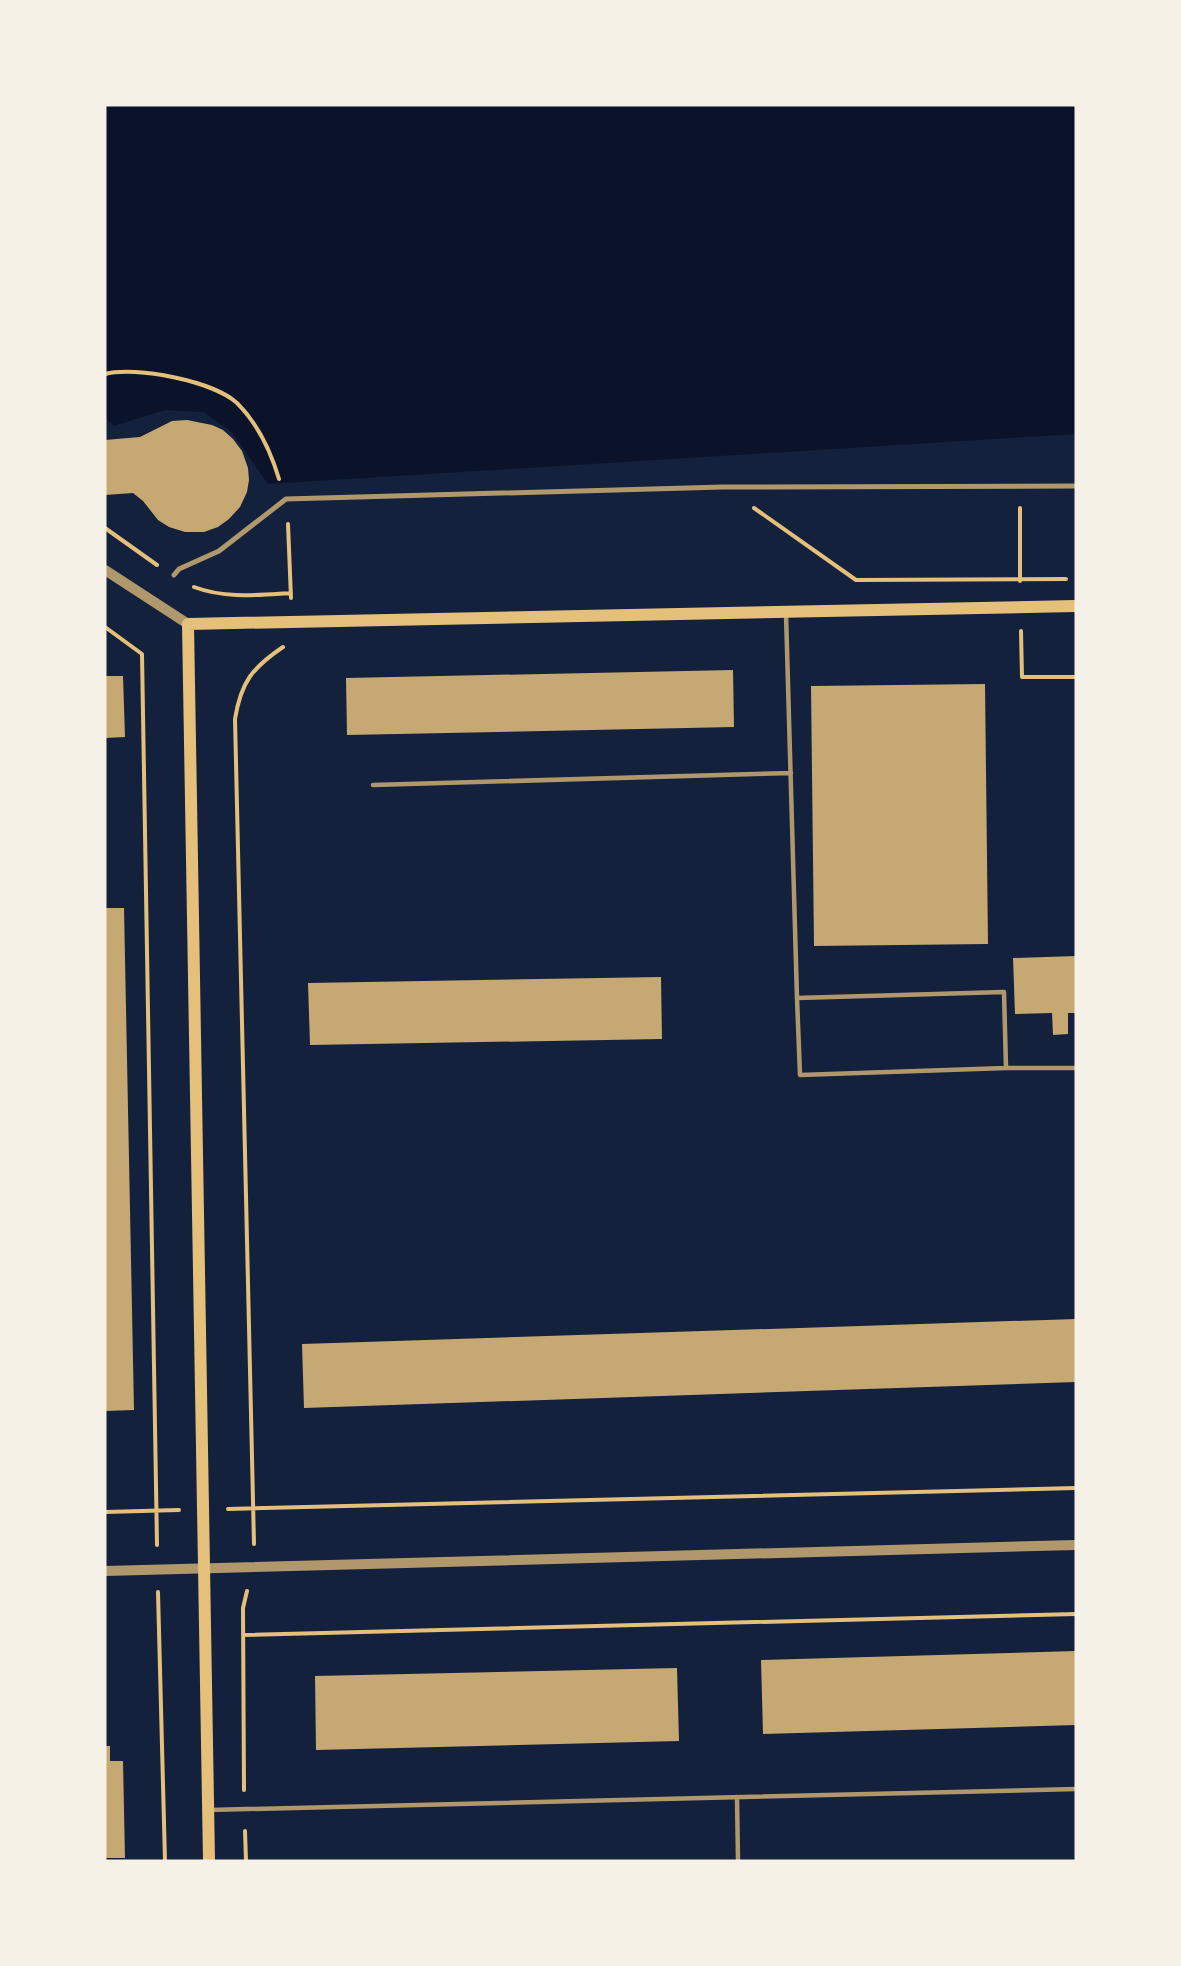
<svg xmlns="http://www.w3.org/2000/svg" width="1181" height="1966" viewBox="0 0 1181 1966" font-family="'Roboto Condensed',sans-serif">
	<rect width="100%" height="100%" fill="#14213d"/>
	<path fill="#0b132b" d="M105 105H1076V434L268 484 231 431 203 412 165 410 114 426 105 418Z"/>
	<path fill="#c6a872" d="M187 420 212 425 223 430 233 439 242 451 248 468 249 480 247 492 240 507 229 519 218 527 204 532H185L169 527 158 520 143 501 133 493 105 495V440L140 437 172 421Z
		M733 670 734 727 347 735 346 678Z
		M105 676H123L125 737 105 738Z
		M985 684 988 944 814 946 811 686Z
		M105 908H124L134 1410 105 1411Z
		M1076 956V1013H1068V1034L1053 1035 1052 1013 1015 1014 1013 958Z
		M661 977 662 1039 310 1045 308 983Z
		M1076 1319V1382L304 1408 302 1344Z
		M1076 1651V1725L763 1734 761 1660Z
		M677 1668 679 1741 316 1750 315 1676Z
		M105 1746H110V1761H123L125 1858H105Z"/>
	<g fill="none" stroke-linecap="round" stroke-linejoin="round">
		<path stroke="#e5c07b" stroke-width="4" d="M105 374C136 366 213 381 237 403 258 424 271 452 279 479
			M754 508 856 580 1066 579
			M288 524 291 598
			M105 528 157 565
			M1020 581V508
			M194 587C226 599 258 595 291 593
			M105 627 142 654 157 1545
			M1021 631 1022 677H1076
			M228 1509 1076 1488
			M105 1512 179 1510
			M254 1544 235 719C241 682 252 668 283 647
			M158 1592 165 1861
			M243 1635 1076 1614
			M244 1790 243 1608 247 1591
			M245 1831 246 1861"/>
		<path stroke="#b1986c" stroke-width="4.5" d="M786 614 797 998 1004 992 1006 1068 800 1075 797 998
			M373 785 791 773
			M1006 1068H1076
			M737 1797 738 1861
			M209 1810 1076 1789"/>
		<path stroke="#b1986c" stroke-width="5" d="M174 575 179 569 219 551 286 499 723 487 1076 486"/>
		<path stroke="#b1986c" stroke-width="10" d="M105 570 188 624
			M105 1571 1076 1545"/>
		<path stroke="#e5c07b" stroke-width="12" d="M209 1861 188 624 1076 606"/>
	</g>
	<rect width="1181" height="1966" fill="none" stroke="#f6f1e7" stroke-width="213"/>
</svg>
